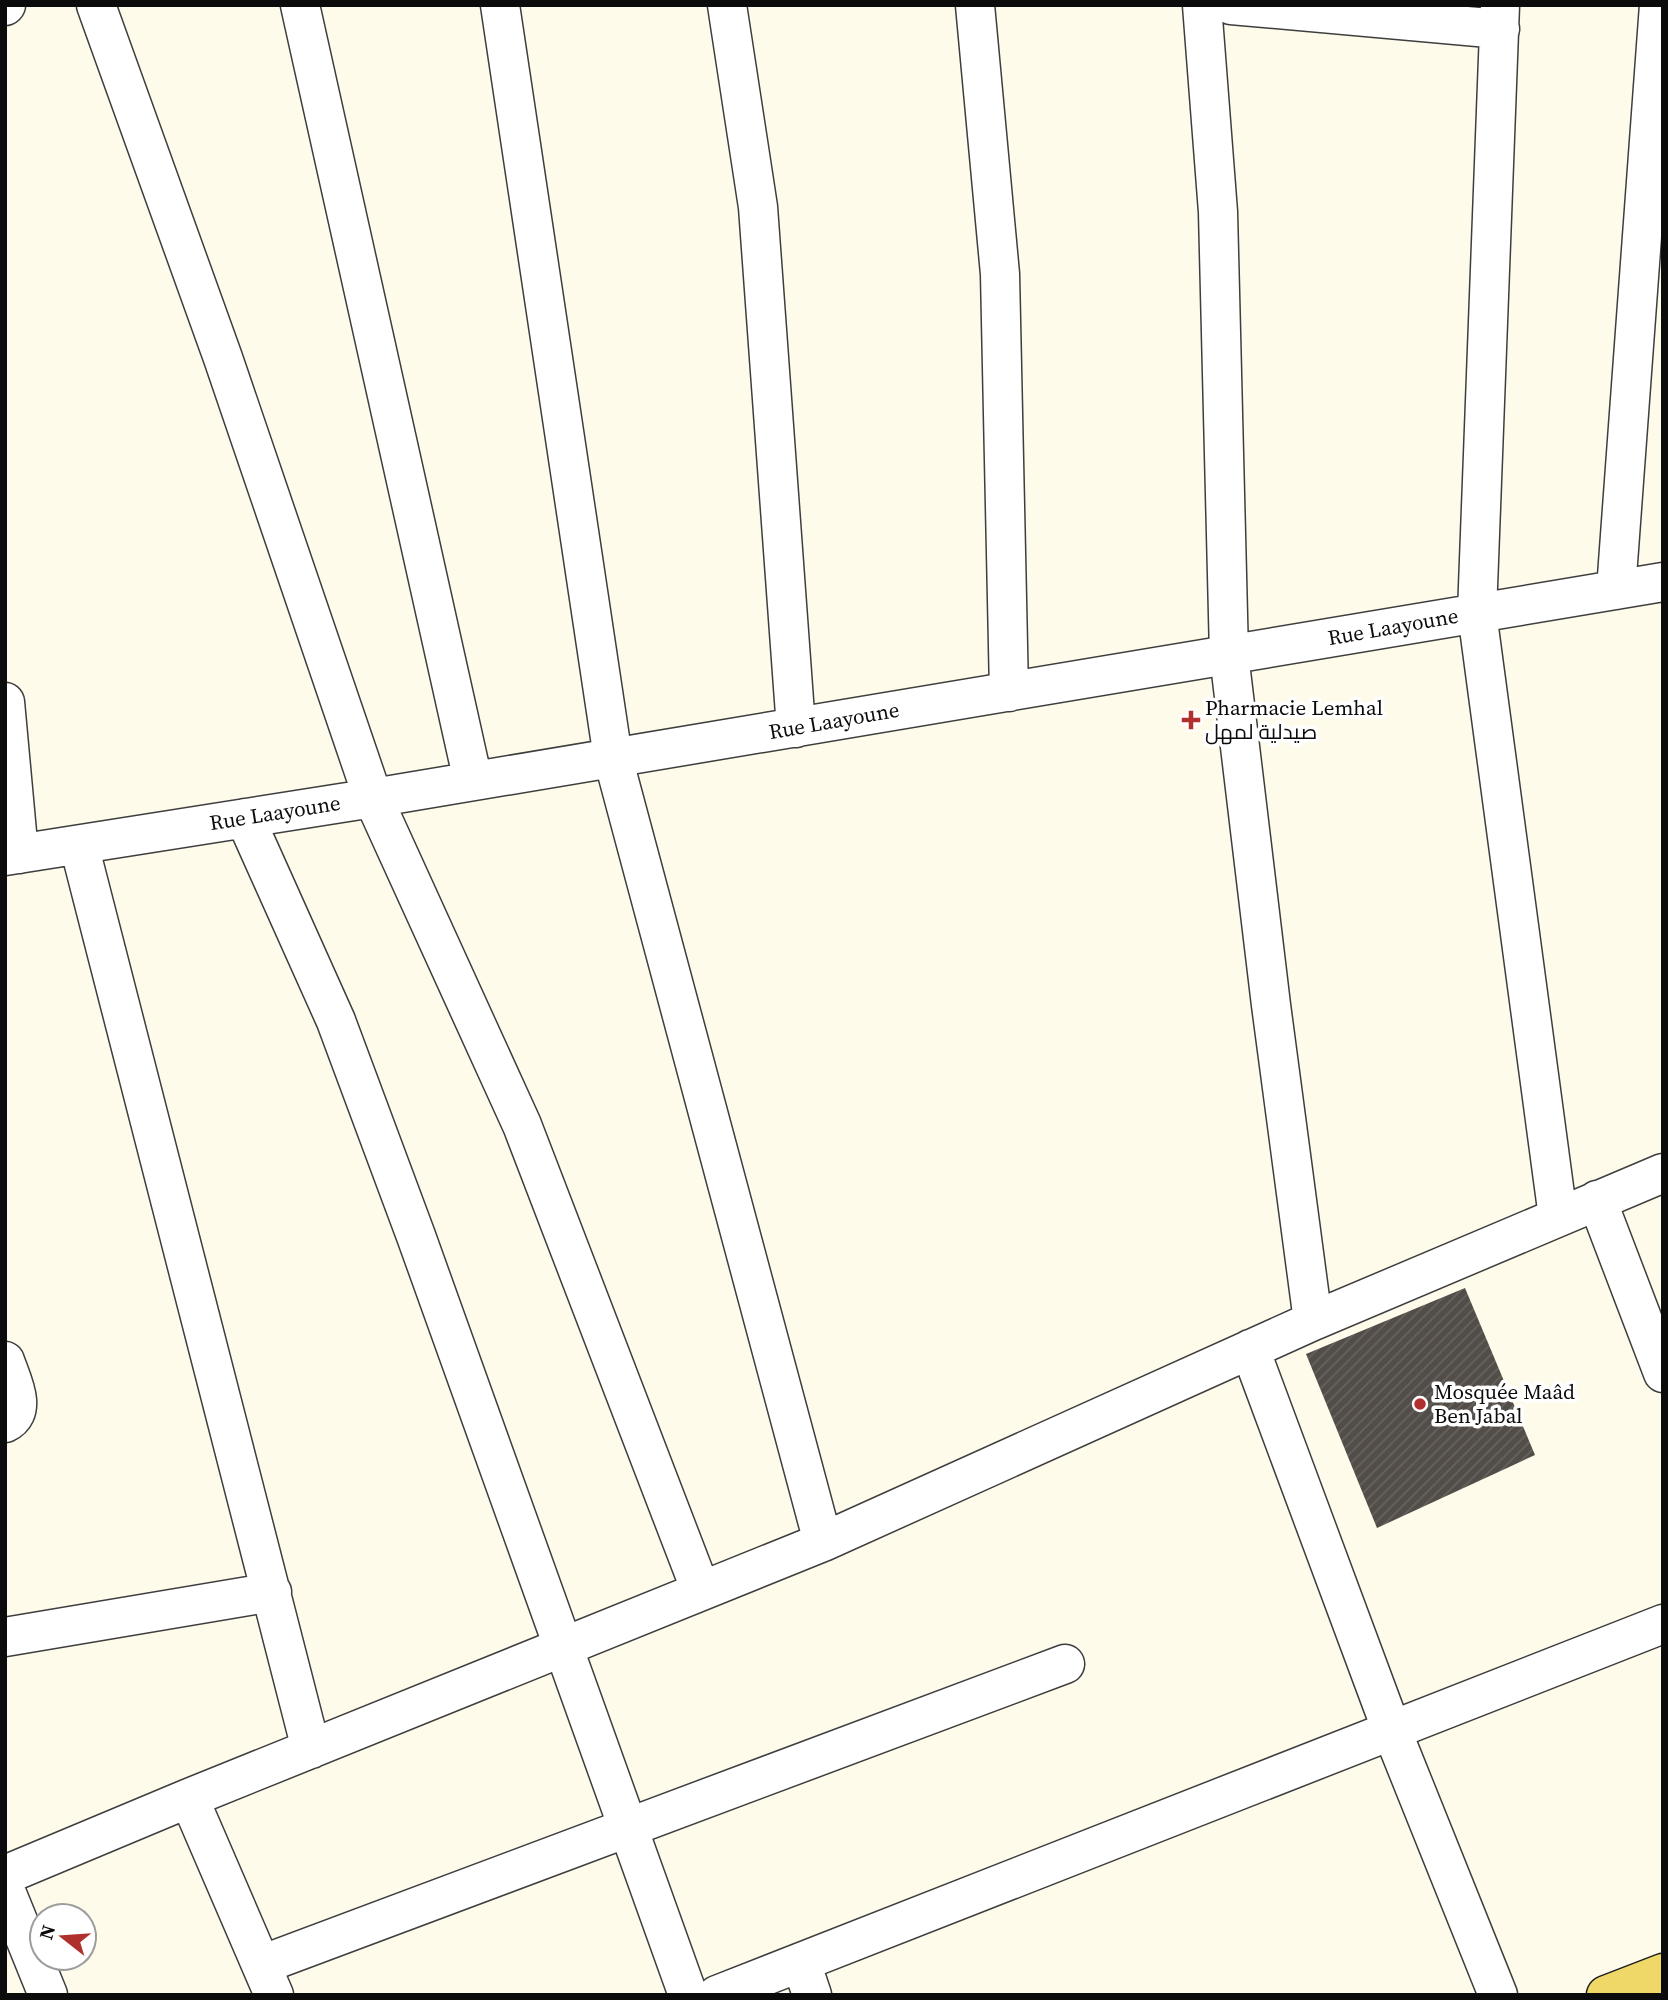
<svg xmlns="http://www.w3.org/2000/svg" width="1668" height="2000" viewBox="0 0 1668 2000" font-family="'Source Serif 4',Cairo,serif">
	<defs>
		<pattern id="building-hatch" width="6" height="6" patternUnits="userSpaceOnUse" patternTransform="scale(1.75)"><rect width="6" height="6" fill="#524d48"/><path d="M-1 1l2-2M0 6l6-6M5 7l2-2" fill="none" stroke="#66625e"/></pattern>
	</defs>
	<rect width="100%" height="100%" fill="#fefbea"/>
	<path fill="url(#building-hatch)" d="M1465 1288 1535 1455 1377 1528 1306 1354Z"/>
	<g fill="none" stroke-linecap="round" stroke-linejoin="round">
		<defs>
			<path id="minor" d="M96 5 223 358 373 798 522 1125 701 1591
				M300 5 473 781
				M500 5 613 758 823 1542
				M727 5 758 207 796 728
				M975 5 1000 274 1009 692
				M1202 5 1218 212 1229 655 1271 1005 1313 1321
				M1231 5 1500 29
				M1500 5 1477 613 1558 1217
				M5 6 6 5
				M1616 590 1659 5
				M5 702 19 854
				M245 818 336 1021 416 1236 688 1995
				M79 845 311 1749
				M5 856 373 798 1663 582
				M1597 1200 1663 1373
				M1250 1349 1392 1731 1498 1995
				M5 1361C11 1379 29 1412 5 1423
				M5 1637 272 1592
				M189 1798 274 1995
				M5 1875 189 1798 823 1542 1313 1321 1663 1173
				M5 1889 48 1995
				M801 1962 812 1995
				M261 1965 1065 1664
				M717 1995 1663 1624"/>
			<path id="major" d="M1606 1995 1663 1973"/>
		</defs>
		<use href="#minor" stroke="#3e3e3e" stroke-width="41"/>
		<use href="#major" stroke="#1c1c1c" stroke-width="41"/>
		<use href="#minor" stroke="#fff" stroke-width="38"/>
		<use href="#major" stroke="#efd868" stroke-width="38"/>
	</g>
	<g fill="#b0302d" stroke="#fff" stroke-width="2.5">
		<path d="M1187.5 709.5h7v7h7v7h-7v7h-7v-7h-7v-7h7z"/>
		<circle cx="1420" cy="1404" r="7"/>
	</g>
	<g text-anchor="middle" stroke-width="7" stroke-linejoin="round" paint-order="stroke">
		<g font-size="21" fill="#0b0b0b" stroke="#fff">
			<text transform="translate(1393 627) rotate(-10)" y="7">Rue Laayoune</text>
			<text transform="translate(834 721) rotate(-10)" y="7">Rue Laayoune</text>
			<text transform="translate(275 813) rotate(-9)" y="7">Rue Laayoune</text>
		</g>
		<g font-size="21" fill="#0b0b0b" stroke="#fff" text-anchor="start">
			<text x="1205" y="715">Pharmacie Lemhal<tspan x="1205" dy="24">صيدلية لمهل</tspan></text>
			<text x="1434" y="1399">Mosquée Maâd<tspan x="1434" dy="24">Ben Jabal</tspan></text>
		</g>
	</g>
	<rect width="1668" height="2000" fill="none" stroke="#0b0b0b" stroke-width="14"/>
	<g transform="translate(63 1937) rotate(287)"><circle r="33" fill="#ffffff" stroke="#9d9d9d" stroke-width="2"/>
	<path d="M0-5L12 26L0 18L-12 26Z" fill="#b0302d"/>
	<text y="-10" font-size="19" font-weight="bold" text-anchor="middle" fill="#0b0b0b">N</text>
	</g>
</svg>
